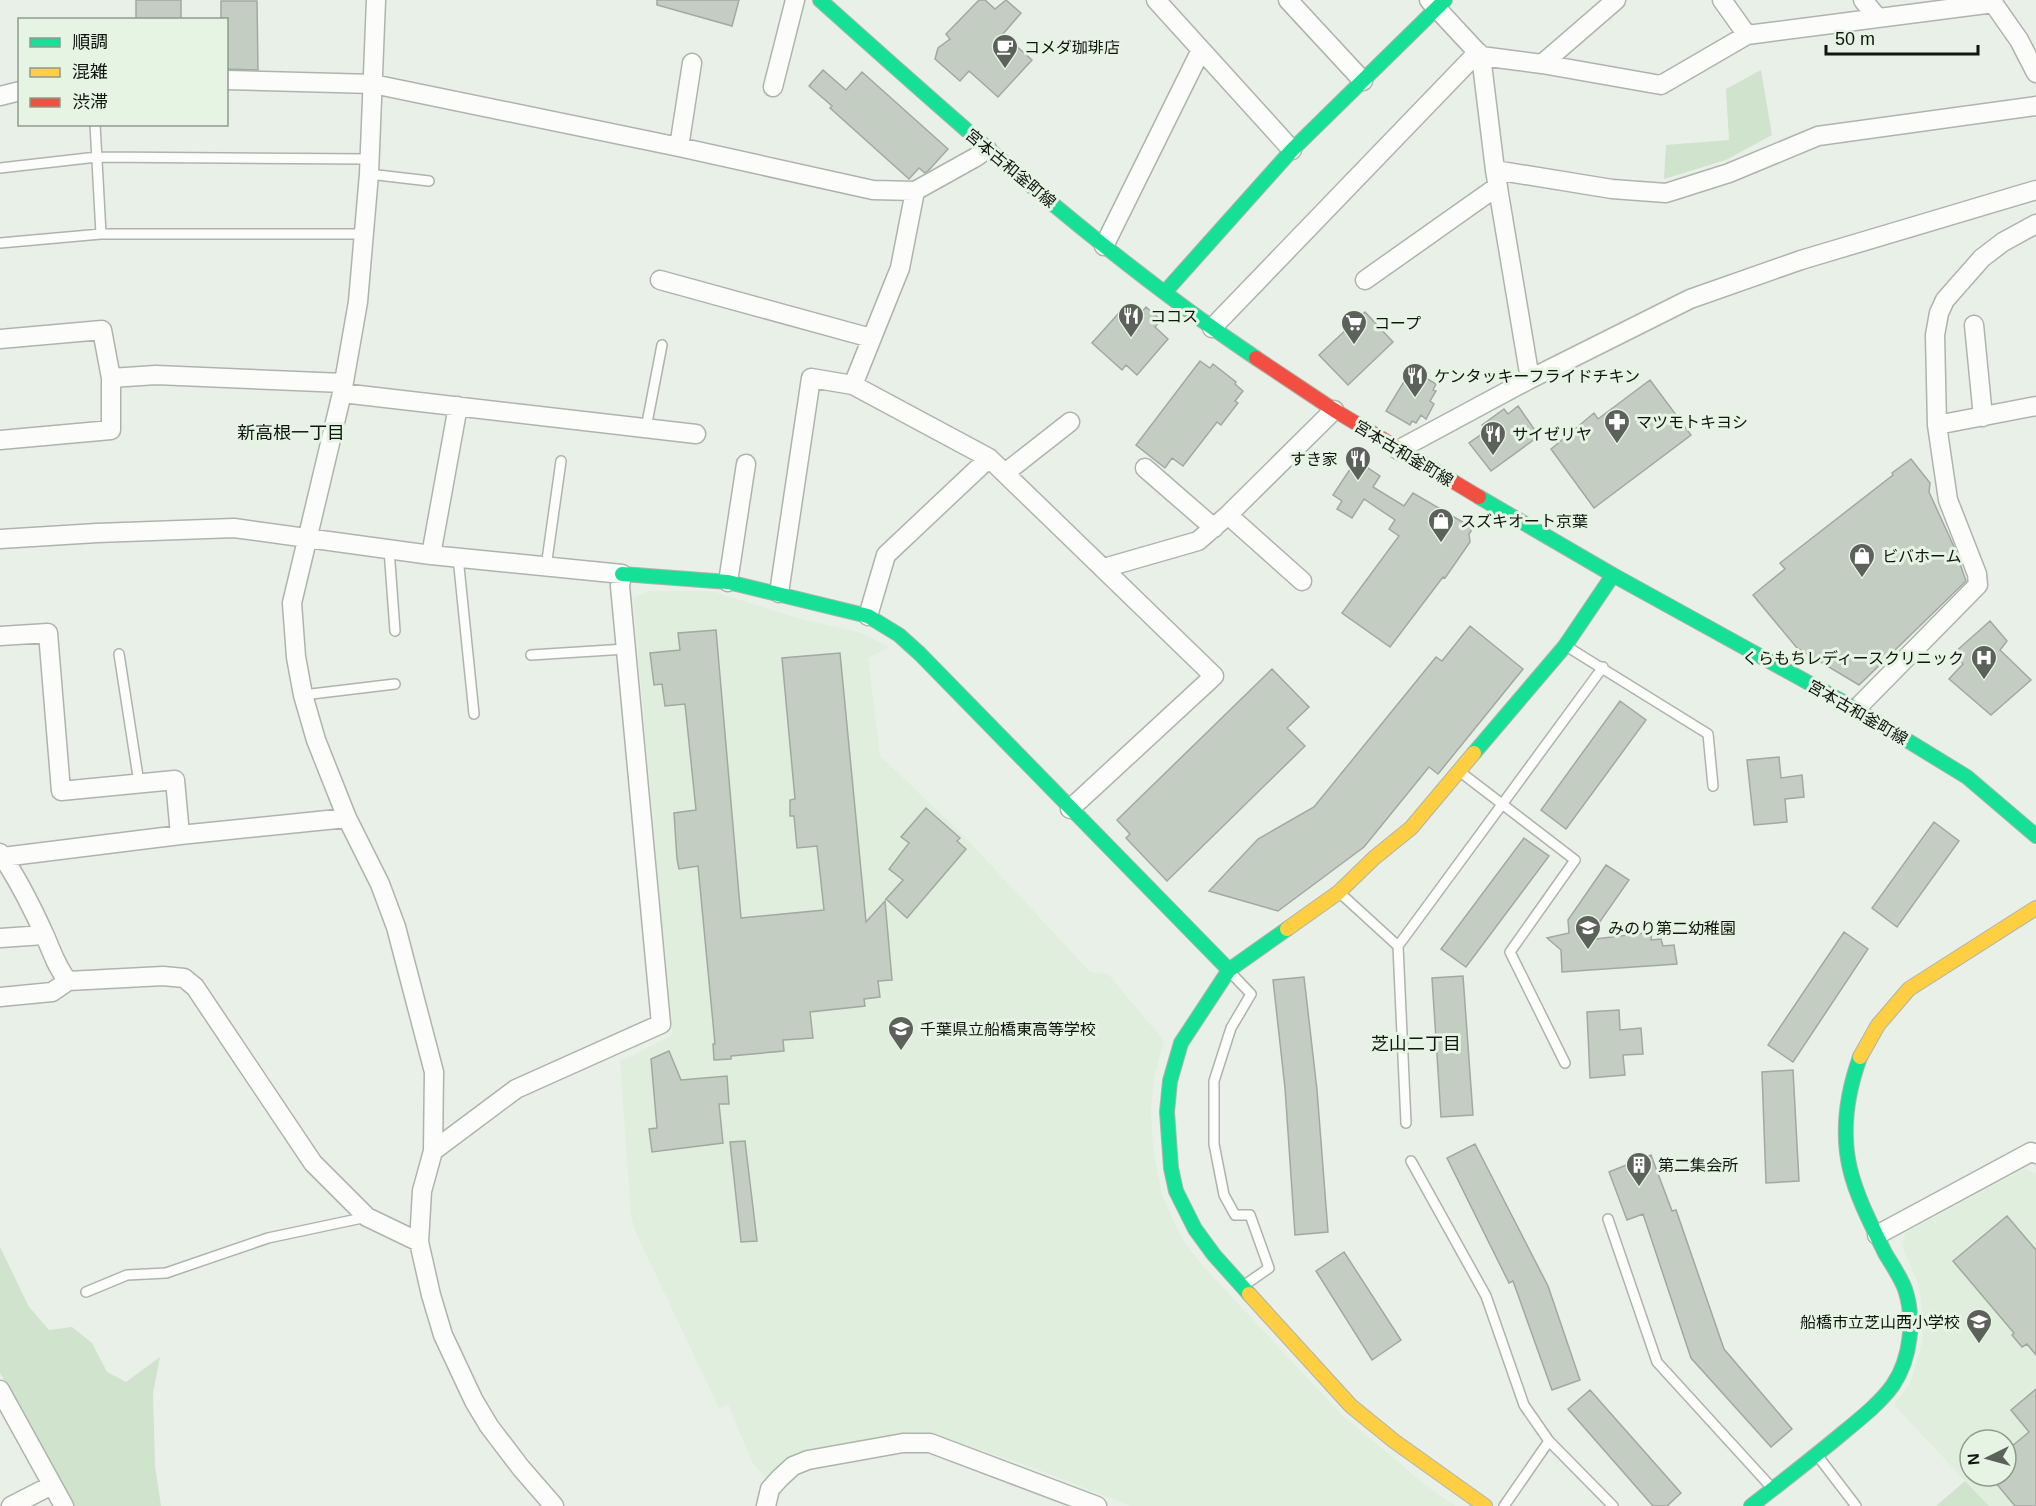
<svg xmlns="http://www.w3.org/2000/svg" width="2036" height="1506" viewBox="0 0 2036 1506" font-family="Helvetica,'Noto Sans JP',sans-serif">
	<rect width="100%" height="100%" fill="#e9f0e7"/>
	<path fill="#e0eedd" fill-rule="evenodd" d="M649 591H712L797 618 861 633 889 647 868 658 880 756 962 834 1090 972 1108 974 1164 1041 1154 1078 1151 1112 1153 1148 1162 1195 1180 1235 1200 1263 1342 1415 1429 1488 1455 1506H1130L1031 1467 931 1433 803 1451 767 1479 752 1462 728 1404 719 1408 636 1233 631 1216 620 1062 672 1035 633 598Z
		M2024 1169 2036 1173V1506H1989L1894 1405 1909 1385 1919 1355 1923 1335V1319L1919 1286 1903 1248 1905 1233ZM1970 1440H2006V1476H1970Z"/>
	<path fill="#d0e3cd" d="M1761 70 1772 135 1726 160 1664 179 1666 145 1729 140 1726 89Z
		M0 1247 29 1307 49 1330 72 1327 92 1343 107 1372 126 1382 160 1357 153 1393 155 1466 161 1506H72L0 1373Z
		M1965 1481 1989 1506H1936Z"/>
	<path fill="#c3cdc1" stroke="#a3a8a2" stroke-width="1.5" d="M136 0H181V20H136Z
		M657 0H739L732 26 657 5Z
		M979 0H985L995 9 1006 0 1021 13 1003 34 1032 60 998 97 969 71 960 81 935 59 938 48 950 39 946 34Z
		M221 1H257L258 70 226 69V20H221Z
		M823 70 846 90 862 72 948 149 928 171 925 173 919 168 909 179 830 108 832 106 809 86Z
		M1126 305 1138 316 1146 307 1161 320 1155 327 1168 339 1137 375 1126 365 1122 370 1092 343Z
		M1365 312 1393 342 1348 385 1319 355Z
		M1200 361 1210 368 1213 364 1236 382 1235 384 1243 391 1235 401 1238 403 1221 425 1217 422 1183 466 1172 458 1165 468 1136 445Z
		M1416 372 1436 384 1433 390 1436 391 1430 401 1434 404 1426 419 1421 415 1416 423 1412 421 1410 425 1386 411 1408 375 1412 378Z
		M1650 380 1691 435 1594 508 1551 449 1594 413 1598 419Z
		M1518 406 1539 436 1491 471 1469 443 1486 431 1482 425 1504 409 1508 414Z
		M1911 459 1930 483 1929 492 1955 549 1966 581 1859 685 1797 648 1753 595 1785 569 1780 563 1893 475 1892 473Z
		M1356 460 1380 476 1373 487 1404 506 1413 493 1473 528 1469 534 1470 542 1445 578 1443 577 1390 647 1342 613 1399 536 1389 529 1395 520 1364 499 1352 518 1337 509 1342 501 1333 495Z
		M1990 621 2007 641 2000 650 2031 680 1991 715 1949 679 1963 664 1954 653Z
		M1470 626 1523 669 1438 774 1429 767 1364 847 1278 911 1209 891 1258 839 1314 807 1436 657 1442 661Z
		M716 630 741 918 824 910 817 846 797 848 794 816H790V800L795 799 782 658 840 653 866 922 885 901 892 980 878 981 880 997 864 999 865 1006 810 1012 813 1038 783 1040 784 1051 731 1056V1059L714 1060 713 1044H715L698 866 679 869 677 859 674 813 696 810 685 704 665 706 662 684 654 685 650 653 680 650 678 633Z
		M1272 669 1309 707 1287 728 1305 746 1167 881 1126 838 1130 834 1117 820Z
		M1620 701 1646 720 1566 829 1541 810Z
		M1779 757 1781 778 1802 775 1804 797 1785 799 1787 822 1754 825 1747 760Z
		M926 808 960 838 957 841 966 849 907 918 886 899 903 880 889 869 909 843 901 837Z
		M1934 822 1959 841 1897 927 1872 908Z
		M1524 838 1549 856 1466 967 1441 949Z
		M1606 865 1629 880 1587 940 1652 932 1651 940 1661 939 1663 946 1674 945 1677 964 1562 972 1561 950 1547 938 1569 933 1568 920Z
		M1844 932 1868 949 1793 1062 1768 1045Z
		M1463 976 1473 1115 1441 1117 1432 978Z
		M1304 977 1317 1090 1328 1232 1295 1235 1285 1088 1273 980Z
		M1619 1010 1620 1030 1641 1028 1643 1054 1623 1055 1625 1075 1590 1078 1587 1012Z
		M669 1051 681 1080 727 1076 729 1104H719L723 1143 652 1152 649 1129 657 1128 651 1059Z
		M1793 1070 1799 1181 1766 1183 1762 1072Z
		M745 1141 757 1241 741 1242 730 1142Z
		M1475 1144 1548 1286 1580 1380 1552 1390 1513 1281 1509 1283 1447 1158Z
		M1651 1155 1672 1211 1676 1210 1724 1349 1792 1429 1771 1447 1691 1358 1643 1214 1627 1220 1609 1172Z
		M2007 1216 2036 1250V1355L2027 1344 2022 1347 2012 1335 2014 1333 1953 1261Z
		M1344 1252 1401 1340 1372 1360 1316 1271Z
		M2036 1389V1506H2015L1990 1476H2006V1451L2029 1432 2011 1410Z
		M1590 1390 1681 1493 1667 1506H1653L1568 1409Z"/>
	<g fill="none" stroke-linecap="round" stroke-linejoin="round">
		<defs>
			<path id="lane" d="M95 124 101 234
				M0 168 97 157 369 159
				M369 174 429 181
				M0 243 101 234H362
				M646 428 662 345
				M389 549 395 631
				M458 557 474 714
				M546 567 561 461
				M1566 646 1708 734 1713 786
				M119 654 139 783
				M531 655 626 649
				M303 695 395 684
				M1459 771 1575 860 1510 952 1565 1063
				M1340 893 1398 946
				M1230 972 1251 994 1231 1028 1214 1081V1144L1224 1195 1235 1215H1250L1269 1268 1243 1286
				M1406 1123 1398 946 1603 667
				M1411 1161 1486 1296 1524 1405 1549 1441 1613 1506
				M1608 1219 1657 1362 1772 1488
				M86 1292 127 1275 166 1273 268 1238 367 1217
				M1817 1455 1856 1506
				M1504 1506 1549 1441"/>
			<path id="street" d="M376 0 369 174 358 302 342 393 292 603 296 657 303 695 316 740 347 818 380 884 396 927 434 1072 433 1151 422 1191 419 1242 431 1295 443 1335 474 1401 489 1426 521 1468 554 1506
				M1156 0 1292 150
				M1288 0 1363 81
				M1429 0 1481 56 1542 64 1661 85 1747 35 1994 3
				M1722 0 1747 35
				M1863 0 1877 17
				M1991 0 2019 40 2036 73
				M1481 56 1495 170 1530 379
				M1542 64 1616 0
				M226 80 373 84 679 147 873 190 915 191 976 157 987 149
				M773 87 795 0
				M0 96 20 91
				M679 147 692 63
				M1495 170 1612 189 1666 193 1729 173 1818 136 2036 106
				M1104 246 1201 50
				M660 280 871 338
				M1365 280 1498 186
				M1974 325 1983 417
				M1212 328 1478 52
				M0 339 102 330 111 378 156 375 343 383
				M853 385 900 268 915 191
				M342 393 696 434
				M1937 425 2036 406
				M0 440 111 430V378
				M1398 450 1530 379 1690 299 1801 260 2036 190
				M1145 468 1214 528
				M1005 473 1070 422
				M1228 515 1302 581
				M0 539 97 533 234 528 431 555 622 574 620 586 661 1024 516 1089 433 1151
				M431 555 458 406
				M1104 568 1198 541 1228 515 1334 410
				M728 582 746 464
				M779 593 811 378 853 385 989 458 1214 676 1070 809
				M868 616 886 555 989 458
				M0 636 48 633 61 791 175 780 180 835 347 818
				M1856 709 1978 585 1977 574 1948 500 1937 425 1935 335 1939 313 1945 300 1982 258 2003 242 2036 224
				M0 853C18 879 32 907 45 936 52 952 57 968 68 981L163 976 184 978 195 987 313 1163 367 1217 419 1242
				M3 857 180 835
				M0 938 44 935
				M0 997 52 992 68 981
				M1877 1235 2031 1152 2036 1154
				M0 1390 64 1506
				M11 1506 52 1485
				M766 1506 770 1489 780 1478 793 1466 808 1460 903 1443H930L1097 1506"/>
			<path id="fast" d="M820 0C960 125 1100 253 1256 358
				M1165 292 1292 150 1445 0
				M1479 497 1613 575 1856 709 1967 777 2036 836
				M622 574 728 582 868 616 899 635 920 654 1229 970
				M1474 753 1565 646 1613 575
				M1249 1294 1214 1255 1195 1229 1176 1191 1171 1168 1167 1112 1170 1081 1181 1043 1229 970 1287 929
				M1751 1506C1782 1482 1813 1458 1844 1432 1861 1418 1880 1403 1893 1385 1911 1358 1915 1319 1905 1289 1900 1276 1892 1265 1885 1253 1872 1226 1857 1198 1850 1169 1841 1131 1847 1093 1860 1057"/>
			<path id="slow" d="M1287 929 1339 892 1374 858 1411 828 1474 753
				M1860 1057 1878 1025 1909 989 2036 908
				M1249 1294 1351 1406 1394 1441 1485 1506"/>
			<path id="jam" d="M1256 358 1334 410 1479 497"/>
		</defs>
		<use href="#lane" stroke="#aeb4ad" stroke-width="12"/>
		<use href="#street" stroke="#aeb4ad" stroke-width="21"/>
		<use href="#fast" stroke="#aeb4ad" stroke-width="16"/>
		<use href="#slow" stroke="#aeb4ad" stroke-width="16"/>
		<use href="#jam" stroke="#aeb4ad" stroke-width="16"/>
		<use href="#lane" stroke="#fcfdfb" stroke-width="9"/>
		<use href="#street" stroke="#fcfdfb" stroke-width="18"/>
		<use href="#fast" stroke="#16e098" stroke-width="14"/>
		<use href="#slow" stroke="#ffcf43" stroke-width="14"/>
		<use href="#jam" stroke="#f24e42" stroke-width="14"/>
	</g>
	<defs>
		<symbol id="cafe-pin" viewBox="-11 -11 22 30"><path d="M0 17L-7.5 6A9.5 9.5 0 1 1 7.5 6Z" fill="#5c625b" stroke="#e6f4e3"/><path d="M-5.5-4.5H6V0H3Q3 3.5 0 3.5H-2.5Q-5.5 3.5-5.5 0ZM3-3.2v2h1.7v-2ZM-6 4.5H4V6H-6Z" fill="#fff"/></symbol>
		<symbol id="restaurant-pin" viewBox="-11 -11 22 30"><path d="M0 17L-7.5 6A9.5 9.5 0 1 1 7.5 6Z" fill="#5c625b" stroke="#e6f4e3"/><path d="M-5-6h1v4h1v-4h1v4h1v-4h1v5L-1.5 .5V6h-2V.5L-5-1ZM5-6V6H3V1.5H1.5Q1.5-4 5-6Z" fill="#fff"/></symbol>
		<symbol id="supermarket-pin" viewBox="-11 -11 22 30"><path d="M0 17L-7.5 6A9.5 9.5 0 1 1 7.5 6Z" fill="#5c625b" stroke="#e6f4e3"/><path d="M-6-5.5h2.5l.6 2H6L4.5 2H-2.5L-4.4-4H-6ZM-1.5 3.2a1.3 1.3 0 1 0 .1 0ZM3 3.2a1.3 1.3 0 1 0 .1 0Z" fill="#fff"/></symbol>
		<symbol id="pharmacy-pin" viewBox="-11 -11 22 30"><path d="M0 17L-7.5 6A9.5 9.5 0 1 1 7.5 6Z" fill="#5c625b" stroke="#e6f4e3"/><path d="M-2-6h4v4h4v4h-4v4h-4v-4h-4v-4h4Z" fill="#fff"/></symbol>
		<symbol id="shop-pin" viewBox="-11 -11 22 30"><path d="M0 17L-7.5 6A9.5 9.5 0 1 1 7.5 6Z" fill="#5c625b" stroke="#e6f4e3"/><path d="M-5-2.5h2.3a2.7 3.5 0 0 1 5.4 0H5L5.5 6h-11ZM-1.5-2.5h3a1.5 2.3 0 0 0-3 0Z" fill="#fff"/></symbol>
		<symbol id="hospital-pin" viewBox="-11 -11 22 30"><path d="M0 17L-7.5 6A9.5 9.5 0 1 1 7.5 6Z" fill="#5c625b" stroke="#e6f4e3"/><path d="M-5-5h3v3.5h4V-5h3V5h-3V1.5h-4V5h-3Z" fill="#fff"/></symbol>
		<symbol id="school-pin" viewBox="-11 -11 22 30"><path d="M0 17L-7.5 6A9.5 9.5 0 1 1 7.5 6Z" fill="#5c625b" stroke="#e6f4e3"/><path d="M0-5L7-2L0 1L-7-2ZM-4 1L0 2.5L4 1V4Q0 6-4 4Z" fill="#fff"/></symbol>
		<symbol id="building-pin" viewBox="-11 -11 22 30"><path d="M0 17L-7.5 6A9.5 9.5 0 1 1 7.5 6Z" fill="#5c625b" stroke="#e6f4e3"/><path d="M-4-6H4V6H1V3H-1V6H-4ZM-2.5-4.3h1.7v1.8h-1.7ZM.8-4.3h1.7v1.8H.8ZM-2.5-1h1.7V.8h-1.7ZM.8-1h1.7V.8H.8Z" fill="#fff"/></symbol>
	</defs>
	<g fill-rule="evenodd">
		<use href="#cafe-pin" x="990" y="32" width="30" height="40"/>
		<use href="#restaurant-pin" x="1116" y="301" width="30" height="40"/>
		<use href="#supermarket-pin" x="1339" y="308" width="30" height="40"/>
		<use href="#restaurant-pin" x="1400" y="361" width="30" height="40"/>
		<use href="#pharmacy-pin" x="1602" y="407" width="30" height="40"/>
		<use href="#restaurant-pin" x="1478" y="419" width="30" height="40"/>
		<use href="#restaurant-pin" x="1343" y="444" width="30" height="40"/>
		<use href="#shop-pin" x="1426" y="506" width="30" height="40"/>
		<use href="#shop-pin" x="1847" y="541" width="30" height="40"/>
		<use href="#hospital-pin" x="1969" y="643" width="30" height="40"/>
		<use href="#school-pin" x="1573" y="913" width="30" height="40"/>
		<use href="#school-pin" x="886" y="1014" width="30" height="40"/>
		<use href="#building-pin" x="1624" y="1150" width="30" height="40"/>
		<use href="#school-pin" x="1964" y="1307" width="30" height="40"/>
	</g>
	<g text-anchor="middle" stroke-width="6" stroke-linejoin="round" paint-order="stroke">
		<g font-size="16" fill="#10150f" stroke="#e6f4e3" text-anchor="start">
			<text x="1024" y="53">コメダ珈琲店</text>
			<text x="1150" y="322">ココス</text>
			<text x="1374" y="329">コープ</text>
			<text x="1434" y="382">ケンタッキーフライドチキン</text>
			<text x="1636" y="428">マツモトキヨシ</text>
			<text x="1512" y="440">サイゼリヤ</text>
			<text x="1338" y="465" text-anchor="end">すき家</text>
			<text x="1460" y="527">スズキオート京葉</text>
			<text x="1882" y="562">ビバホーム</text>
			<text x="1964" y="664" text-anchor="end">くらもちレディースクリニック</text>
			<text x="1608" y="934">みのり第二幼稚園</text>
			<text x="920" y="1035">千葉県立船橋東高等学校</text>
			<text x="1658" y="1171">第二集会所</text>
			<text x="1960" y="1328" text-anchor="end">船橋市立芝山西小学校</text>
		</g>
		<g font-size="16" fill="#10150f" stroke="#e6f4e3">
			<text transform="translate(1011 168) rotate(40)" y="6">宮本古和釜町線</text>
			<text transform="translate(1404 453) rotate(31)" y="6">宮本古和釜町線</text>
			<text transform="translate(1858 712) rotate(30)" y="6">宮本古和釜町線</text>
		</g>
		<g font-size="18" fill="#10150f" stroke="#e6f4e3">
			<text x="291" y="439">新高根一丁目</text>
			<text x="1416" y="1050">芝山二丁目</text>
		</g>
	</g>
	<rect x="18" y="18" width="210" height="108" fill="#e6f4e3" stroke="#909b8e" stroke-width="1.5"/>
	<rect x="30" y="38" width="30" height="9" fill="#16e098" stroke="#909b8e" stroke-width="1.5"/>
	<text x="72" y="48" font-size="18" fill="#10150f">順調</text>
	<rect x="30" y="68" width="30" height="9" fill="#ffcf43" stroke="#909b8e" stroke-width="1.5"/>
	<text x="72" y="78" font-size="18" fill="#10150f">混雑</text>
	<rect x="30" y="98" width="30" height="9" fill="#f24e42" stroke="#909b8e" stroke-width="1.5"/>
	<text x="72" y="108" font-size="18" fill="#10150f">渋滞</text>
	<g transform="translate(1988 1458) rotate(265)"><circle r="28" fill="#e6f4e3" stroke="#909b8e" stroke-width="1.5"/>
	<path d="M0-4.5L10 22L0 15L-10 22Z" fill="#5c625b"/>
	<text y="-9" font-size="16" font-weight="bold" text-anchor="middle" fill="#10150f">N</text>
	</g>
	<path d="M1826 45v9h152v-9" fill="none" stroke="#10150f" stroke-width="3"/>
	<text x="1835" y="45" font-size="18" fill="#10150f" stroke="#e6f4e3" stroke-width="4.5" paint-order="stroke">50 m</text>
</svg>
